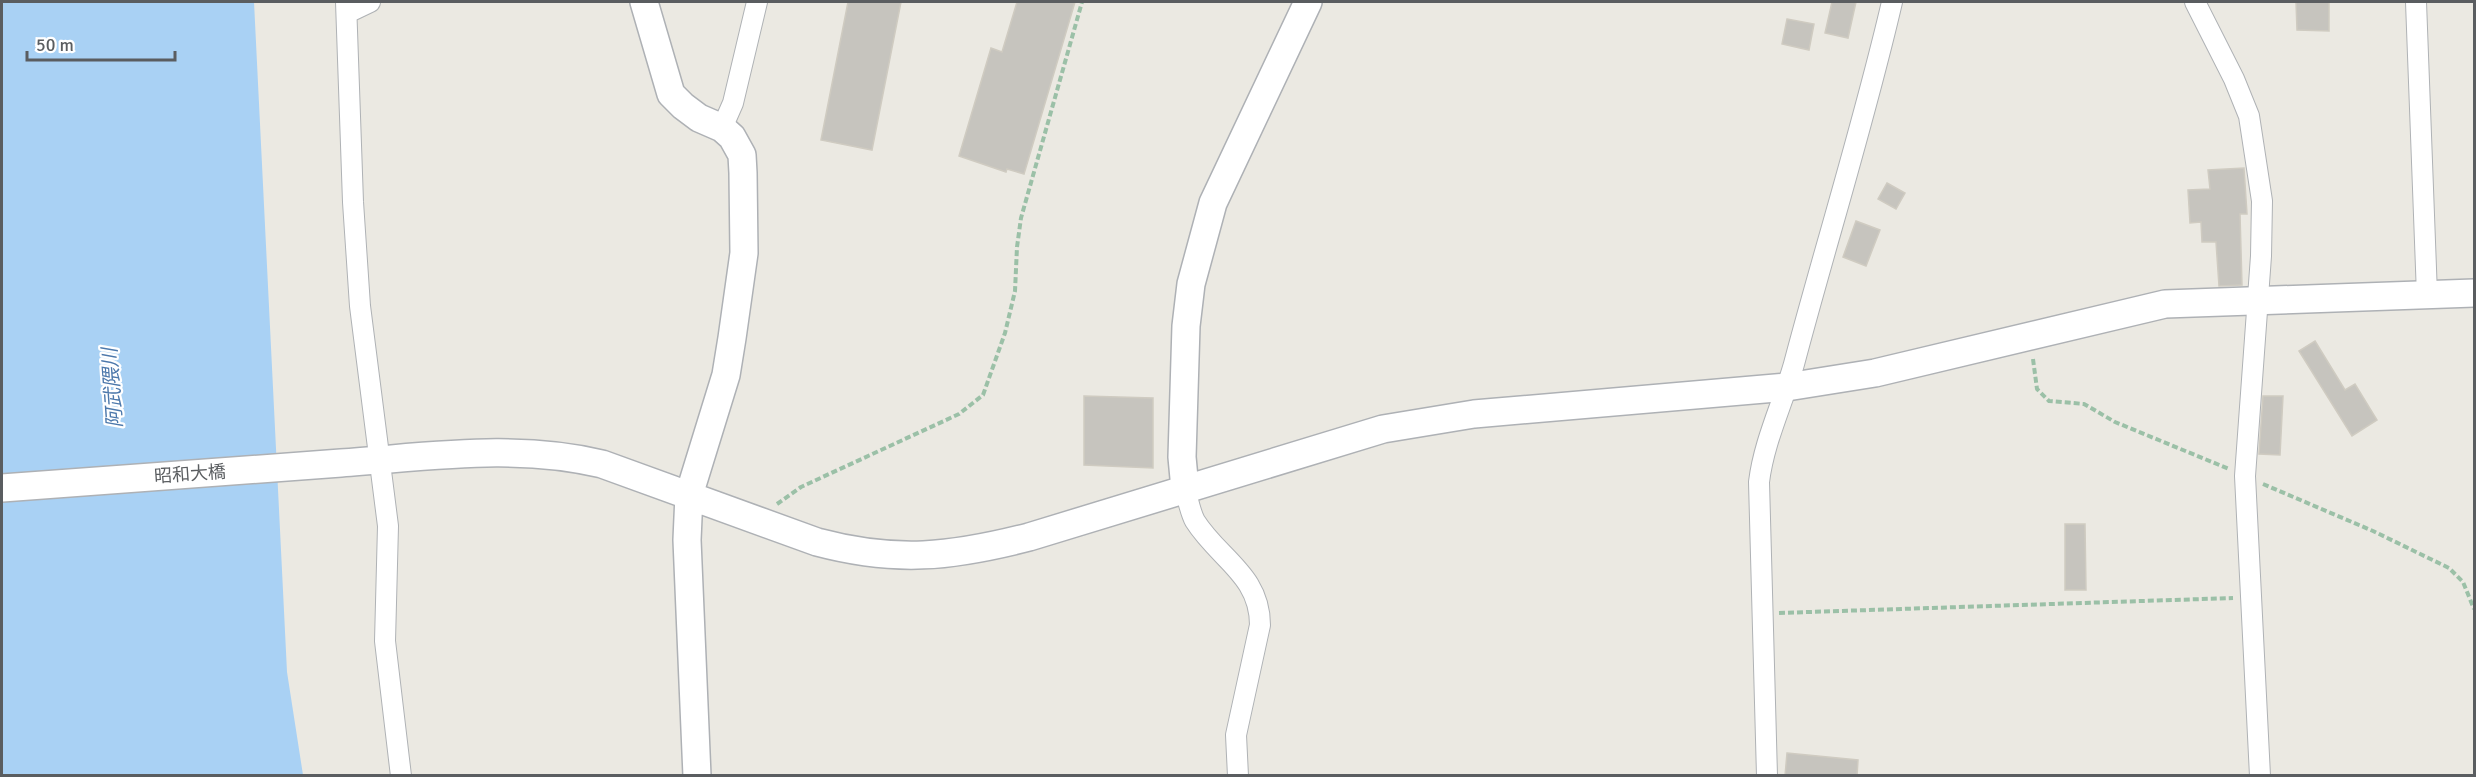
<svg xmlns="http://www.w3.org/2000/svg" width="2476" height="777" viewBox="0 0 2476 777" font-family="Signika,'Noto Sans JP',sans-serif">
	<rect width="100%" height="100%" fill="#ebe9e2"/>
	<path fill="#a9d1f4" d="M2 2H254L287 672 303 775 2 776Z"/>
	<path fill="#c6c4be" stroke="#cfcbc1" stroke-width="1.5" d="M848 2H901L872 150 821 140Z
		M1017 2H1075L1024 174 1007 169 1006 172 959 156 991 48 1002 52Z
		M1832 2H1856L1848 38 1825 33Z
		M2296 2H2329V31L2297 30Z
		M1787 19 1814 24 1809 50 1782 44Z
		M2244 168 2247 214H2240L2242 285 2219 286 2216 242H2202L2201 222 2190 223 2188 190 2210 189 2208 170Z
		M1887 183 1905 193 1896 209 1878 199Z
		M1856 221 1880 230 1866 266 1843 257Z
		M2315 341 2345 390 2355 384 2377 420 2352 436 2299 351Z
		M1084 396 1153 398V468L1084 465Z
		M2263 396H2283L2280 455 2259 454Z
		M2065 524H2085L2086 590H2065Z
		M1787 753 1858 760 1857 776H1785Z"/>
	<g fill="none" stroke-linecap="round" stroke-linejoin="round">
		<defs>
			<path id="street" d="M346 2 353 202 360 306 388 526 385 641 401 776
				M2195 2 2234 79 2249 116 2262 201 2261 256 2245 476 2260 776
				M2416 2 2427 295
				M347 13 370 2
				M722 128 733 103 757 2
				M1185 489C1188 499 1190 512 1195 521 1219 559 1260 575 1260 625L1236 735 1238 776
				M1767 776 1759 482C1764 441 1783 403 1794 364 1826 243 1864 123 1892 2"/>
			<path id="secondary" d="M644 2 671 94 683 106 699 118 722 128 732 137 742 155 743 173 744 253 732 338 726 375 689 495 687 540 697 776
				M2 488C115 479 228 471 341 463 428 457 516 443 602 464L817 542C896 563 951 557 1029 537L1383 429 1474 414 1787 387 1875 373 2165 304 2474 293
				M1185 489 1182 457 1186 326 1191 284 1213 203 1308 2"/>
		</defs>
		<use href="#street" stroke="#afb2b5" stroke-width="22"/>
		<use href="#secondary" stroke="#aeb1b5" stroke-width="30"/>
		<path stroke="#9bc0a7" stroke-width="4" stroke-dasharray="6 3" stroke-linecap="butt" d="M2033 359 2037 389 2049 401 2084 404 2115 422 2229 469
			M2263 484 2373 531 2449 568 2463 582 2474 609
			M777 504 801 487 959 414 983 395 1005 333 1015 291 1017 247 1021 218 1082 2
			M1779 613 2233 598"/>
		<use href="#street" stroke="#fff" stroke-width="20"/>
		<use href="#secondary" stroke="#fff" stroke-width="27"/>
	</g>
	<g text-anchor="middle" stroke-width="4.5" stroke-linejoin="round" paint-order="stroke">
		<g font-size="18" fill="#5a5d60" stroke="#fff">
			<text transform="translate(190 474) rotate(-4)" y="6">昭和大橋</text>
		</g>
		<g font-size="20" font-style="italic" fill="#4c78ab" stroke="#fff">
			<text transform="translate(112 388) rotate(-94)" y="7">阿武隈川</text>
		</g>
	</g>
	<rect width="2476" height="777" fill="none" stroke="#5a5d60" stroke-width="6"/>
	<path d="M27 51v9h148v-9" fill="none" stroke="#5a5d60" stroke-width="3"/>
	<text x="36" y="51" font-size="18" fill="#5a5d60" stroke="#ffffff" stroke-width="4.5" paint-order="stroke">50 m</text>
</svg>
